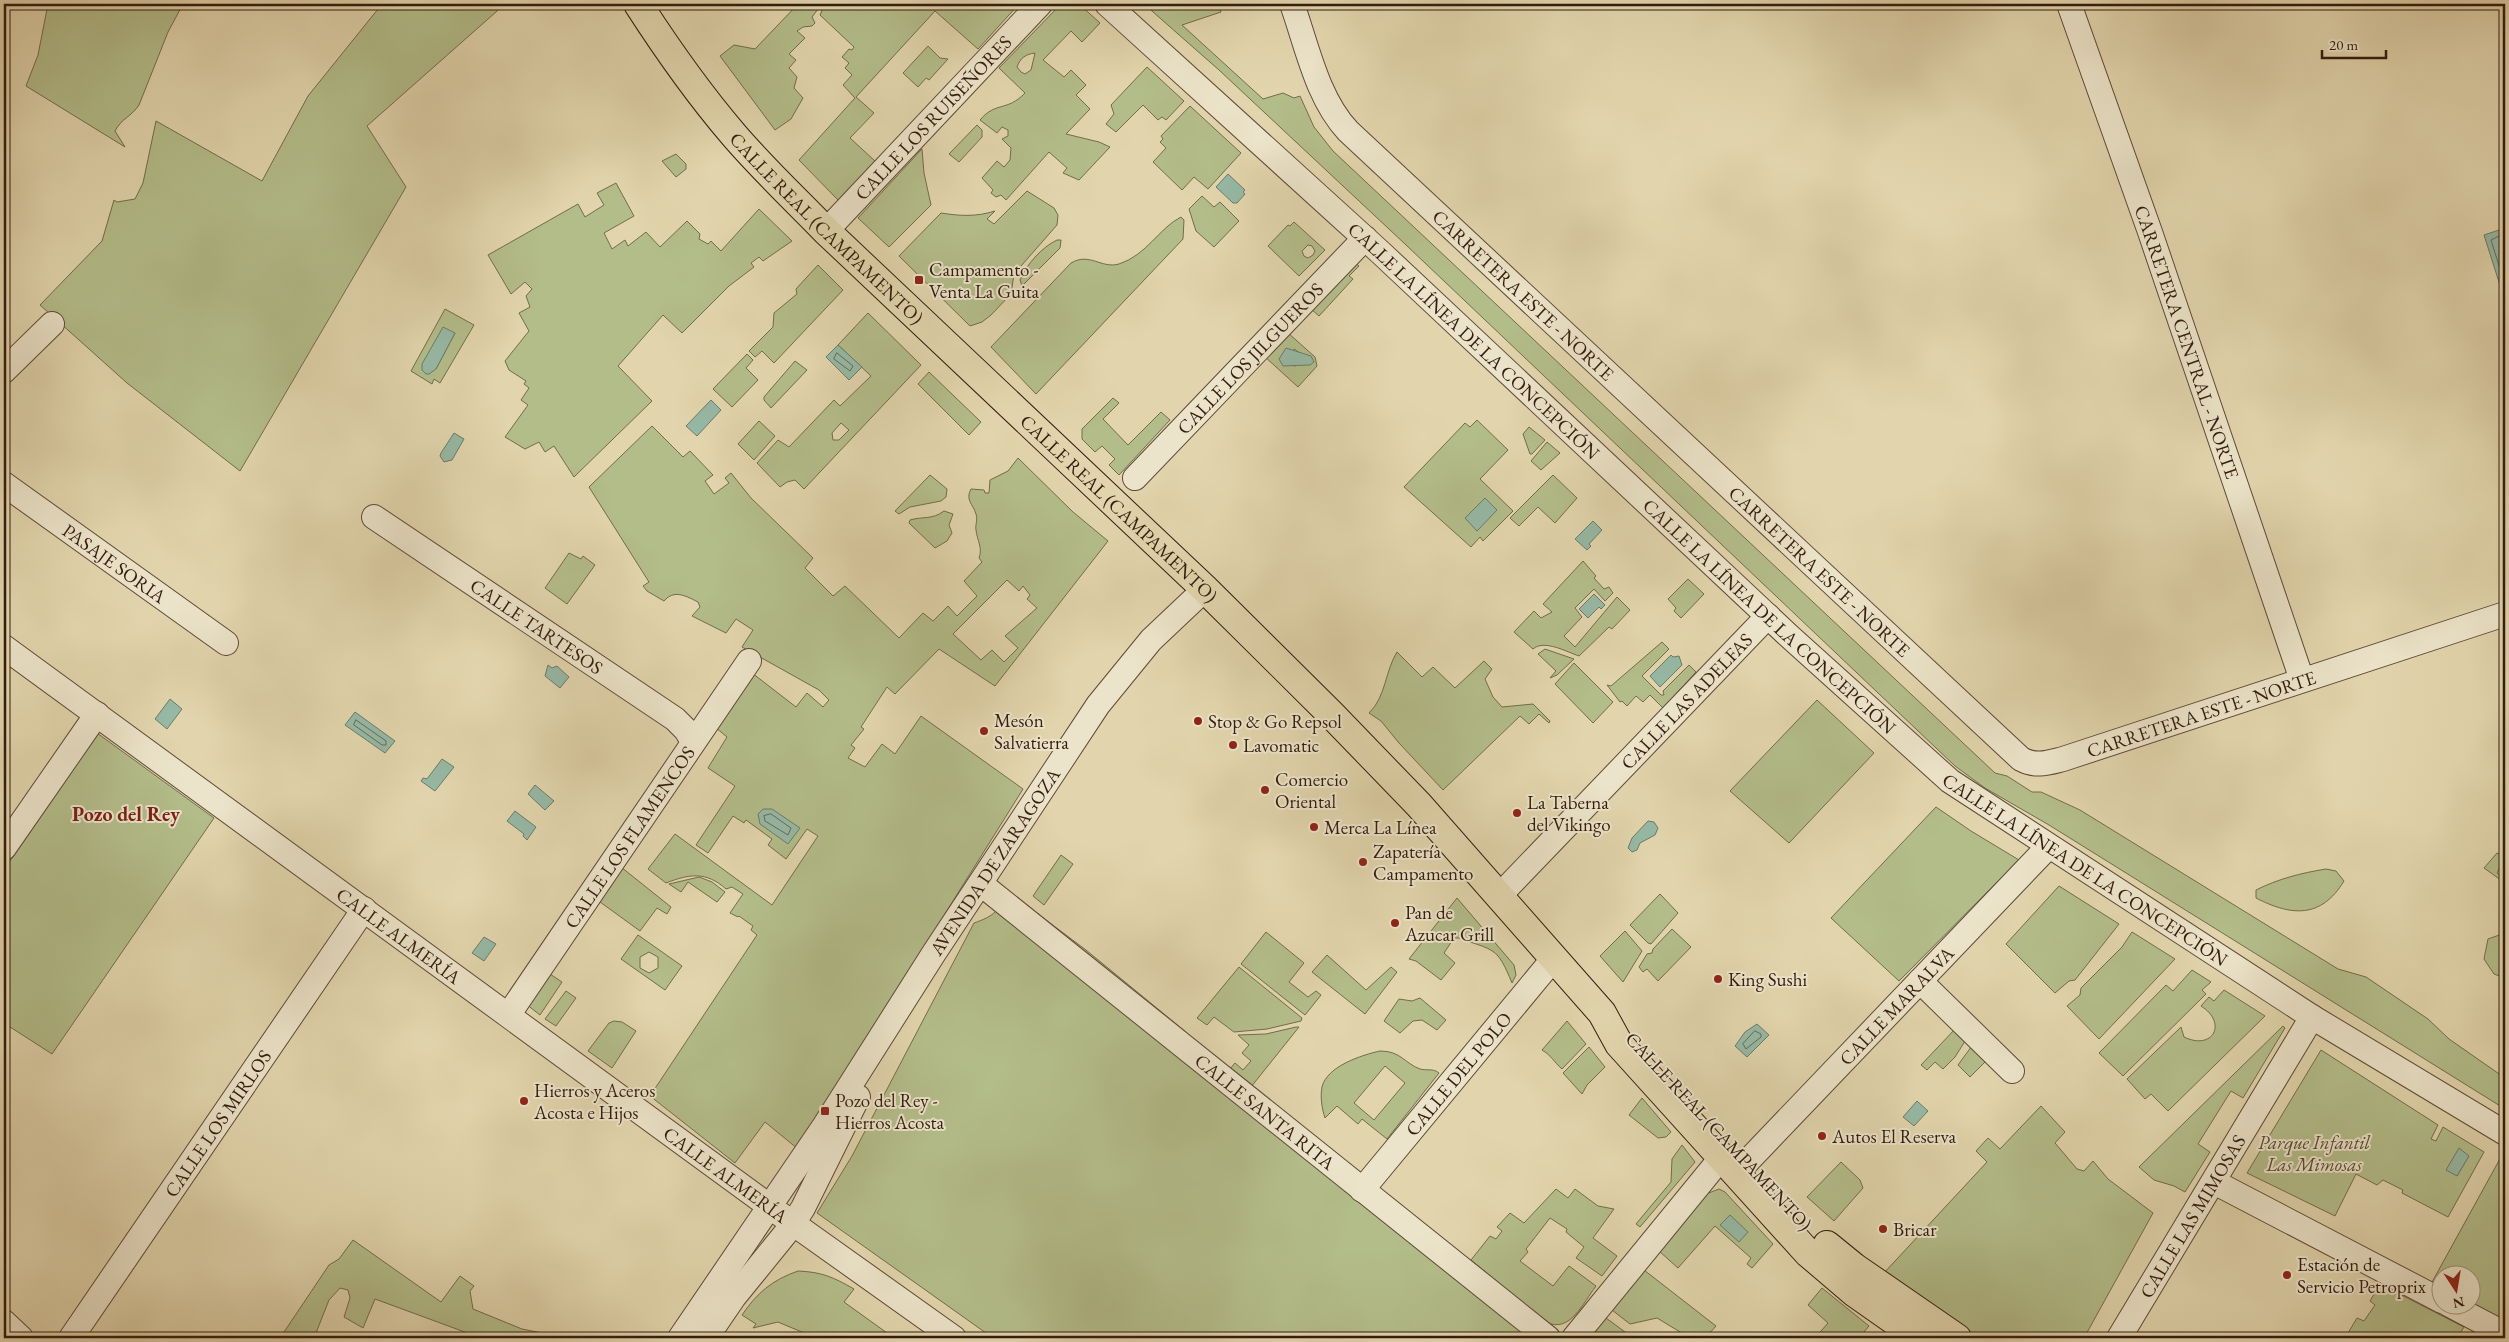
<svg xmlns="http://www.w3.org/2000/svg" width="2509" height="1342" viewBox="0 0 2509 1342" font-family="'EB Garamond',serif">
	<rect width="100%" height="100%" fill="#e2d5ad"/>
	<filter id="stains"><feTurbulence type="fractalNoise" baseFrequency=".004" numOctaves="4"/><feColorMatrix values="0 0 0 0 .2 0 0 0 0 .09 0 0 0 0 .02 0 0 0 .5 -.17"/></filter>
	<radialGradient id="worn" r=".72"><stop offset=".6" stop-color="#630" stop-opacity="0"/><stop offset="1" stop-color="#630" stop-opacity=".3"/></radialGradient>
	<path fill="#b3bd8a" stroke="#726c4c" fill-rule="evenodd" d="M48 4H183L168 32 139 105C132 116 121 119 115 131L125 147 26 86 38 55Z
		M382 4H505L367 126 406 187 240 471 127 383 40 305 102 241 114 200 117 202 135 199 143 183 156 121 262 181 308 96Z
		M798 4 821 5 812 17 815 23 812 26 803 27 797 31 805 38 789 54 796 60 789 68 797 77 794 88 803 98 791 119 775 130 720 56 734 45 755 49Z
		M825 4H1019L978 49 935 11 856 97 874 113 850 138 875 161 839 201 799 160 855 98 843 85 852 75 845 68 849 63 842 57 849 49 852 50 854 47 820 15Z
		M1061 4H1079L1100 23 1082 42 1071 31 1043 60 1064 77 1071 70 1086 85 1076 95 1090 109 1066 134 1099 142 1110 147 1079 180 1063 173 1067 168 1049 152 1006 200 1001 195 996 197 991 193 993 190 982 178 997 161 1004 167 1010 160 1011 148 1002 139 1008 136V130L1002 127 997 133 980 120C996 101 1007 112 1025 93L999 68ZM1035 53 1031 70 1025 74 1021 72 1017 67C1020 58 1026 54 1035 53Z
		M1144 4H1218L1221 12 1182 25 1263 99 1283 93 1294 98 1300 96 1314 127 1333 151 1995 773 2007 776 2032 792H2041L2080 810 2338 969 2366 977 2428 1019 2449 1039 2505 1078V1109L2049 825 1985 788 1955 766 1405 244 1219 70Z
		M928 46 940 58 948 59 929 80 926 78 918 87 903 73Z
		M1147 67 1184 101 1166 120 1162 117 1158 120 1143 105 1116 132 1106 124 1114 114 1111 105Z
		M1190 106 1241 153 1208 189 1194 177 1182 190 1153 162 1166 148 1160 142 1163 139 1161 136Z
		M977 125 982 130V137L959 162 949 154Z
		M922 149 924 173 931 205 889 247 858 218Z
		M676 154 686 164V169L676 177 662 161Z
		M616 183 634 216 604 233 612 249 625 240 628 246 646 232 660 247 687 221 700 234 699 239 708 244 711 241 721 251 759 209 792 241 763 261 759 257 751 263 754 267 729 286 682 333 663 315 618 366 652 401 574 477 554 446 545 452 539 442 525 449 505 437 528 405 521 400 529 388 524 384 526 381 509 370 505 361 529 331 519 313 530 307 526 296 532 289 525 282 511 294 488 255 578 204 585 217 604 205 597 193Z
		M1027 191 1054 208 1058 215 1057 225 1014 274 1011 294 991 315 982 322 970 326 899 256 941 213C960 216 976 217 995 211L987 219 994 224Z
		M1202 196 1214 207 1220 202 1239 221 1214 247 1196 231 1189 209Z
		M1181 217 1184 220 1183 239 1036 394 991 347 1071 263C1090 252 1101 269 1119 264 1147 255 1159 228 1181 217Z
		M1294 222 1325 250 1299 276 1268 246 1288 225 1290 226ZM1308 245 1312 246 1315 251 1313 255 1308 258 1304 256 1302 251Z
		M1057 240H1061L1060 248 1022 286 1020 280C1026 265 1042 247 1057 240Z
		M1354 262 1359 266 1349 276 1353 279 1319 316 1310 308Z
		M818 265 843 290 774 363 762 351 755 357 749 351 773 327 774 313 797 294 796 289Z
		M445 309 474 325 440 383 434 379 432 384 411 371ZM455 333 436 369 424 364Z
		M868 313 921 365 804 489 795 480 787 482 780 487 757 463 778 440 789 447 834 400 840 406 871 376 838 345ZM841 423 849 430 839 440H833L832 433Z
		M1287 332 1315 357 1317 366 1298 387 1264 356ZM1294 349 1303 355 1296 366 1291 365Z
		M747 354 753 360 746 368 758 380 732 407 713 389Z
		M795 361 807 370 771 408 764 400V397Z
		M929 372 981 422 969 435 918 384Z
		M1113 398 1119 403 1103 419 1128 445 1161 412 1170 420 1119 475 1109 465 1115 459 1102 446 1095 452 1082 439V429Z
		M1477 420 1508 450 1480 479 1513 511 1483 541 1480 537 1471 547 1404 487 1465 423 1470 427Z
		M759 421 775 436 754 460 738 444Z
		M652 426 683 457 690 451 713 475 705 481 714 494 729 483 725 478 731 473 751 498 813 558 805 568 833 596 845 586 899 638 923 613 933 621 948 606 957 616 977 596 964 581 982 562 979 558C983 548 977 540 976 530 975 525 978 520 976 514 973 504 965 500 971 489L984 490 985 493H989L990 480 1008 471 1018 458 1073 512 1108 541 995 686 939 649 895 694 887 687 861 727 864 729 851 745 855 748 848 758 865 767 882 744 895 754 921 716 1023 789 798 1149 765 1122 735 1163 650 1096 757 935 751 930 753 926 739 916 738 917 730 913 743 894 732 887 726 889C706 871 689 874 666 883L648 869 675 834 772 905 818 836 807 829 786 859 768 845 772 839 746 820 744 823 733 816 708 853 696 845 735 786 708 768 727 737 715 727 752 673 796 707 807 693 823 707 829 700 819 690 742 647 753 630 736 619 726 633 692 616 700 607 698 602C686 596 674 589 664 601L647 591 643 586 649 582 589 487ZM1007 580 1019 591 1023 586 1030 595 1027 599 1037 608 1005 636 1018 648 1004 662 992 650 981 660 953 634Z
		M1529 427 1545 440 1532 454H1530L1523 434Z
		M1547 442 1560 453 1541 470 1531 461Z
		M930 475 947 489 946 497 941 501 910 507 899 514 895 511Z
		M1553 475 1577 498 1555 523 1538 507 1519 526 1510 518Z
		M944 511 953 514 949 525 952 533 947 541 935 548 909 523 910 520C924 516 932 520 944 511Z
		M569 553 581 559 583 556 595 565 567 604 545 588Z
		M1583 561 1596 576 1594 578 1604 589 1609 587 1613 593 1605 601 1594 589 1575 608 1582 617 1564 636 1575 647 1617 597 1630 610 1612 629 1609 627 1579 656C1567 652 1544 639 1533 649L1514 632 1534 611 1541 618 1552 612 1543 604Z
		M1688 579 1704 594 1681 618 1674 611 1676 608 1668 599Z
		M1662 642 1669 649 1642 676 1661 695H1664L1663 691 1689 665 1696 672 1663 708 1650 695 1643 702 1636 696 1627 706 1622 701 1620 702 1607 685 1611 686Z
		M1545 649 1574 659 1557 675 1550 678 1556 671 1538 654Z
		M1397 652 1422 677 1433 667 1455 688 1484 661 1492 669 1485 679 1493 697 1502 707 1533 704 1550 721 1549 723 1539 714 1529 724 1520 716 1443 790 1399 743 1381 721 1369 713C1386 697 1385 671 1397 652Z
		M1574 663 1613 702 1593 723 1555 684Z
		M1817 700 1874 753 1789 843 1730 791Z
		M97 733 214 818 52 1054 4 1023V870Z
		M1936 807 1971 831 2019 860 1899 981 1831 918Z
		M2497 853 2505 857 2497 873 2505 878V883L2484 868Z
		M1061 855 1073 864 1044 905 1033 896Z
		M621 867 671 907 667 914 657 908 640 931 596 899Z
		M2326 869 2336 871 2344 881C2321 919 2291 916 2256 898V890C2278 879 2301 873 2326 869Z
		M699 877 712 882 725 892 717 902 688 882 681 892 669 884Z
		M2059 886 2119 924 2075 980 2069 981 2055 993 2006 944Z
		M1006 890 1086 950 1186 1032 1178 1041 1548 1338H993L817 1213 852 1156 974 923C994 916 1000 911 1006 890Z
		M1660 894 1678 913 1651 944 1648 943 1630 925Z
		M1457 898 1514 965 1516 975 1512 983C1497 946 1494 951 1459 938H1454L1444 953 1455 963 1441 980 1416 961 1409 959Z
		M1672 929 1691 947 1658 981 1647 969 1643 972 1639 967 1647 954 1652 953 1653 949Z
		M1625 931 1642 951 1623 982 1600 956Z
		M1266 932 1304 963 1289 982 1308 997 1316 991 1321 995 1305 1015 1241 964Z
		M2132 932 2175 959 2099 1039 2067 1006 2080 995 2081 988 2122 947Z
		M2505 933V978L2494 974 2484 959 2488 939Z
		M638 935 682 966 665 990 621 959ZM649 952 658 957V968L649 973 640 968V957Z
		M1327 955 1366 990 1391 967 1397 972 1365 1014 1312 972Z
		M1239 967 1302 1018 1301 1021 1267 1029 1234 1032 1214 1017 1207 1025 1197 1018Z
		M2192 970 2211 982 2202 990 2206 994 2123 1076 2099 1053 2166 985 2173 991Z
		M547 972 562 982 540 1015 526 1004Z
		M2224 990 2265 1016 2168 1111 2151 1094 2145 1099 2127 1079 2181 1027 2184 1037C2213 1051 2228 1023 2201 1006L2209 997 2214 1001Z
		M566 991 576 998 556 1026 545 1019Z
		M1420 998 1446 1020 1437 1030 1422 1020 1413 1021 1400 1033 1384 1021 1399 999 1412 1001Z
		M614 1021 622 1022 636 1031 612 1068 588 1051 609 1023Z
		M1567 1021 1586 1044 1562 1069C1554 1062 1551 1055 1542 1050Z
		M2283 1026 2285 1028 2243 1098 2231 1091 2198 1144 2210 1152 2185 1192 2174 1186 2154 1180 2139 1167Z
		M1296 1027H1299L1251 1087 1229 1070 1235 1063 1243 1070 1251 1061 1242 1053 1249 1045 1238 1035 1266 1034Z
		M1956 1028 1967 1038 1955 1057 1943 1069 1935 1062 1927 1070 1921 1065Z
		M1974 1043 1987 1060 1970 1077 1958 1065Z
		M1589 1047 1605 1067 1587 1085 1582 1094 1563 1073Z
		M2321 1050 2438 1125 2431 1139 2436 1141 2443 1127 2484 1152 2448 1217 2402 1193 2403 1190 2383 1180 2377 1185 2356 1174 2335 1216 2247 1173ZM2459 1149 2468 1157 2457 1176Z
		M1380 1051C1401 1051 1404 1063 1420 1069 1428 1071 1433 1068 1439 1073L1387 1139 1362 1119 1358 1124 1337 1106 1325 1118C1322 1109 1320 1097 1322 1087 1327 1066 1362 1055 1380 1051ZM1385 1066 1405 1083 1374 1120 1354 1103Z
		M1642 1098 1671 1132 1666 1137 1658 1138 1629 1115Z
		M2041 1106 2065 1132 2055 1143 2077 1169 2084 1171 2093 1161 2108 1179 2153 1213 2084 1338H1976L1883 1274 1987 1162 1976 1151 1988 1138 2000 1149Z
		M1682 1145 1695 1162 1640 1227 1636 1224 1671 1182 1672 1159Z
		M2501 1157 2505 1159V1334L2472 1304V1274H2442L2441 1301 2426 1293Z
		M1841 1162 1860 1180 1863 1188 1834 1221 1807 1197Z
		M1556 1189 1568 1198 1575 1189 1598 1206 1614 1209 1593 1238 1617 1256 1602 1276 1576 1258 1584 1247 1566 1232 1567 1229 1550 1218 1526 1249 1528 1252 1520 1261 1553 1286 1569 1266 1596 1286C1583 1303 1570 1334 1546 1322L1471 1260 1490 1236 1496 1239 1502 1231 1497 1227 1510 1213 1524 1223Z
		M1719 1189 1725 1192 1773 1244 1752 1268 1747 1264 1751 1258 1715 1226 1678 1268 1659 1251 1706 1194Z
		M353 1240 441 1302 460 1276 474 1286 470 1291 473 1309 522 1329 547 1334 554 1338H481L375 1299 363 1328 344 1317 350 1298 348 1290 340 1288 329 1300 314 1338H280L329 1265 339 1259Z
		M1644 1270 1716 1326 1708 1335H1685L1657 1318 1630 1324 1612 1310Z
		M798 1271C822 1272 833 1277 854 1289L844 1302 894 1338H816L778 1322 753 1328 756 1324 742 1315C757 1293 772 1280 798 1271Z
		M2380 1284 2464 1327 2457 1338H2345L2357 1318 2364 1321 2375 1305 2370 1301Z
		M1822 1288 1869 1326 1859 1338H1815L1828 1323 1808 1305Z
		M1606 1318 1625 1332V1338H1590Z"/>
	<path fill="#96b9a5" stroke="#6e7a69" d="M1228 174 1245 190 1243 192 1245 194 1237 203H1233L1216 187Z
		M2505 228V301L2484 235Z
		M443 327 455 333 436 369 429 374H426L422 370V364Z
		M838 345 862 367 849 380 826 357Z
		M1286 348 1311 356 1314 362 1310 365 1283 366 1279 359Z
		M711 400 721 410 697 436 686 426Z
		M454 433 464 439 452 460 444 462 440 456 441 453Z
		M1485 498 1497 510 1477 531 1465 518Z
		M1593 521 1602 530 1589 544 1591 546 1587 550 1575 539Z
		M1594 594 1605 605 1601 609 1599 607 1588 618 1579 609Z
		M1671 655 1673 657 1679 656 1682 665 1660 687 1650 676Z
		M548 665 552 668 557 666 569 677 560 688 545 676Z
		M170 699 182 709 167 729 155 719Z
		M355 712 395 741 385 753 345 725Z
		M442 759 454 767 435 791 421 781 423 778 427 779Z
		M535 785 554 801 545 810 528 794Z
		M763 809H772L800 828 788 844 760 824 758 814Z
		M515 811 536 827 527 840 523 836 524 834 507 821Z
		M1648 821 1654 822 1658 828 1655 835 1640 843 1637 850 1632 852 1628 848 1632 838Z
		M484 937 496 944 484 961 472 953Z
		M1757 1024 1769 1035 1747 1057 1735 1046 1745 1032Z
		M1917 1101 1928 1111 1914 1126 1903 1117Z
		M2459 1148 2469 1156 2457 1176 2446 1170Z
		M1730 1215 1748 1232 1739 1242 1720 1225Z"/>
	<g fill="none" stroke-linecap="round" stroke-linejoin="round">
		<path stroke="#646a5a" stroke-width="1" d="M2505 233 2491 240 2505 285
			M837 353 853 366 850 371 834 359Z
			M356 720 386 741V745H382L354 725Z
			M771 814 791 828 788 835 765 821 764 816Z
			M1755 1031 1761 1034V1037L1746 1049 1743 1044Z"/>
		<defs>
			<g id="minor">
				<path id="s1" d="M1107 4 1380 252 1789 636 1950 781 2312 1017 2505 1133"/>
				<path id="s2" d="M1292 4C1307 46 1317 98 1348 131L2021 759C2036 767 2047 763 2063 759L2505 614"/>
				<path id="s3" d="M2069 4 2150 232 2302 680"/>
				<path id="s4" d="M826 231 1040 4"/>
				<path d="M4 371 52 324"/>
				<path id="s5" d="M1135 478 1365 238"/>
				<path id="s6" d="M4 484 226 643"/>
				<path id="s7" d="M374 517 675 719 686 730 693 742"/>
				<path id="s8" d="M4 647 784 1217 954 1338"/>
				<path d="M4 848 97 714"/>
				<path id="s9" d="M981 884 1548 1338"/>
				<path id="s10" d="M1500 895 1768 616"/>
				<path d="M1920 981 2012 1071"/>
				<path id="s11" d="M509 1014 749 661"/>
				<path id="s12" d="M1745 1164 2048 847"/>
				<path d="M2214 1182 2442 1301"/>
				<path id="s13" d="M1362 1190 1554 958"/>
				<path d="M2448 1304 2505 1334"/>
				<path d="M4 1322 21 1338"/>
				<path id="s14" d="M71 1338 364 909"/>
				<path id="s15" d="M680 1338 825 1125 934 953 1098 705 1151 640 1205 589"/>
				<path d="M706 1338 734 1297 790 1228 803 1208 858 1097"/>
				<path d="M1574 1338 1721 1158"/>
				<path id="s16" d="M2119 1338 2312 1017"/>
			</g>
			<g id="highway">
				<path id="s17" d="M638 4C667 49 698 93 733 134 762 168 795 199 826 231L1205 589 1332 715 1419 805 1602 1013 1619 1044 1808 1253 1855 1293 1919 1338"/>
				<path d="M1827 1245 1854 1267 1957 1338"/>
			</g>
		</defs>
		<use href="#minor" stroke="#5e4a36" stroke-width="26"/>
		<use href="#highway" stroke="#321c0f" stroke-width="30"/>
		<use href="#minor" stroke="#ece4ca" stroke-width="24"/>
		<use href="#highway" stroke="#e2d5ad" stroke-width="28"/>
	</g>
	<g fill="#8f2418" stroke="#ece4ca" stroke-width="2">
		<rect x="914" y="275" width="10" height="10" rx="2.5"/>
		<circle cx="1198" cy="721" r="5"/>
		<circle cx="984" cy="731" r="5"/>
		<circle cx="1233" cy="745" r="5"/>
		<circle cx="1265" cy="790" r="5"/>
		<circle cx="1517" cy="813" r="5"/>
		<circle cx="1314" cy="827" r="5"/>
		<circle cx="1363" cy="862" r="5"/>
		<circle cx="1395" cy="923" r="5"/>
		<circle cx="1718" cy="979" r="5"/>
		<circle cx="524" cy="1101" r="5"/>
		<rect x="820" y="1106" width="10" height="10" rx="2.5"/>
		<circle cx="1822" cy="1136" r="5"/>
		<circle cx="1883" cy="1229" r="5"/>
		<circle cx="2287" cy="1275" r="5"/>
	</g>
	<g text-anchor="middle" stroke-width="4" stroke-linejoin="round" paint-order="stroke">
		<g font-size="19" fill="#321c0f" stroke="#ece4ca">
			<text dy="7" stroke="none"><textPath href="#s4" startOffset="156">CALLE LOS RUISEÑORES</textPath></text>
			<text dy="7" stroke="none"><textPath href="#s17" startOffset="294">CALLE REAL (CAMPAMENTO)</textPath></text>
			<text dy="7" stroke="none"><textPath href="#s2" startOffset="380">CARRETERA ESTE - NORTE</textPath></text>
			<text dy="7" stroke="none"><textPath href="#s1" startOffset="498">CALLE LA LÍNEA DE LA CONCEPCIÓN</textPath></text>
			<text dy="7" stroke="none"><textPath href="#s3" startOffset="358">CARRETERA CENTRAL - NORTE</textPath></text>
			<text dy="7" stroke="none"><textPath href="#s5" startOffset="166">CALLE LOS JILGUEROS</textPath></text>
			<text dy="7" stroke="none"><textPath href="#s17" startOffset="699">CALLE REAL (CAMPAMENTO)</textPath></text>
			<text dy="7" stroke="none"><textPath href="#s6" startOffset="136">PASAJE SORIA</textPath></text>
			<text dy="7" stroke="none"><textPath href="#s2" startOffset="785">CARRETERA ESTE - NORTE</textPath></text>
			<text dy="7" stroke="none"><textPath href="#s1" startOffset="902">CALLE LA LÍNEA DE LA CONCEPCIÓN</textPath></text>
			<text dy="7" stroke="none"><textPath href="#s7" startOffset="196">CALLE TARTESOS</textPath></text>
			<text dy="7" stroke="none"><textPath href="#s10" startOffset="269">CALLE LAS ADELFAS</textPath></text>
			<text dy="7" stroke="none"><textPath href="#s2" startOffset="1249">CARRETERA ESTE - NORTE</textPath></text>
			<text dy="7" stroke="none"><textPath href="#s11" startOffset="214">CALLE LOS FLAMENCOS</textPath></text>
			<text dy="7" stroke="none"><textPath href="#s15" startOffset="571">AVENIDA DE ZARAGOZA</textPath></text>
			<text dy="7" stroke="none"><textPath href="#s1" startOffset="1308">CALLE LA LÍNEA DE LA CONCEPCIÓN</textPath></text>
			<text dy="7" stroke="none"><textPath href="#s8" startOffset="489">CALLE ALMERÍA</textPath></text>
			<text dy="7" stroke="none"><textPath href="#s12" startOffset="219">CALLE MARALVA</textPath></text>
			<text dy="7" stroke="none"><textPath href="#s13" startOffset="151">CALLE DEL POLO</textPath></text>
			<text dy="7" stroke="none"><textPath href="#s9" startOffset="364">CALLE SANTA RITA</textPath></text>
			<text dy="7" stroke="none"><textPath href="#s14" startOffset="260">CALLE LOS MIRLOS</textPath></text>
			<text transform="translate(1719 1131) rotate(47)" y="7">CALLE REAL (CAMPAMENTO)</text>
			<text dy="7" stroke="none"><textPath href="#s8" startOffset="894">CALLE ALMERÍA</textPath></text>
			<text dy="7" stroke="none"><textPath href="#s16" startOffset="142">CALLE LAS MIMOSAS</textPath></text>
		</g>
		<g font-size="19" fill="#321c0f" stroke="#ece4ca" text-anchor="start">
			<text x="929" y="276">Campamento -<tspan x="929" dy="22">Venta La Guita</tspan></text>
			<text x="994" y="727">Mesón<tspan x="994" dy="22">Salvatierra</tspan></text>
			<text x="1208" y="728">Stop &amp; Go Repsol</text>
			<text x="1243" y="752">Lavomatic</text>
			<text x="1275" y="786">Comercio<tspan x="1275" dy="22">Oriental</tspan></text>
			<text x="1527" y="809">La Taberna<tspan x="1527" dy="22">del Vikingo</tspan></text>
			<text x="1324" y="834">Merca La Línea</text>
			<text x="1373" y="858">Zapatería<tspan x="1373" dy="22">Campamento</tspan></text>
			<text x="1405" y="919">Pan de<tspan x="1405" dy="22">Azucar Grill</tspan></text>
			<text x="1728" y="986">King Sushi</text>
			<text x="534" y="1097">Hierros y Aceros<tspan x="534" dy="22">Acosta e Hijos</tspan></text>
			<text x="835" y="1107">Pozo del Rey -<tspan x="835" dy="22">Hierros Acosta</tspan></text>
			<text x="1832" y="1143">Autos El Reserva</text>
			<text x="1893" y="1236">Bricar</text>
			<text x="2297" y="1271">Estación de<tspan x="2297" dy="22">Servicio Petroprix</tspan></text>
		</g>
		<g font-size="19" font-style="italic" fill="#594c34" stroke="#ece4ca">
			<text x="2314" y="1149">Parque Infantil<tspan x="2314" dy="22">Las Mimosas</tspan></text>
		</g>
		<g font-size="20" font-weight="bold" fill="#7a1f14" stroke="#ece4ca">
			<text x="126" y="821">Pozo del Rey</text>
		</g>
	</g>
	<rect width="2509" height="1342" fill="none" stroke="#e2d5ad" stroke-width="20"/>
	<rect x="5" y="5" width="2499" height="1332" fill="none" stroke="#321c0f" stroke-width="2.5"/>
	<rect x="10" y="10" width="2489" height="1322" fill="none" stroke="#321c0f"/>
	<g transform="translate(2456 1290) rotate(168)"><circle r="24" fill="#ece4ca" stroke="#a2947f"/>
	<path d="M0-4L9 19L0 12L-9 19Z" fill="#8f2418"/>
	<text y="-8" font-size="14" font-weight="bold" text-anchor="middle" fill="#321c0f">N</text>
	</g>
	<path d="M2322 50v8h64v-8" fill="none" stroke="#321c0f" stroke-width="2.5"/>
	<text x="2329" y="50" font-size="15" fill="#321c0f" stroke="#ece4ca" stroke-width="4" paint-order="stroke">20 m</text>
	<rect width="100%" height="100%" filter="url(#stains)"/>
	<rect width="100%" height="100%" fill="url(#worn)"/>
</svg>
